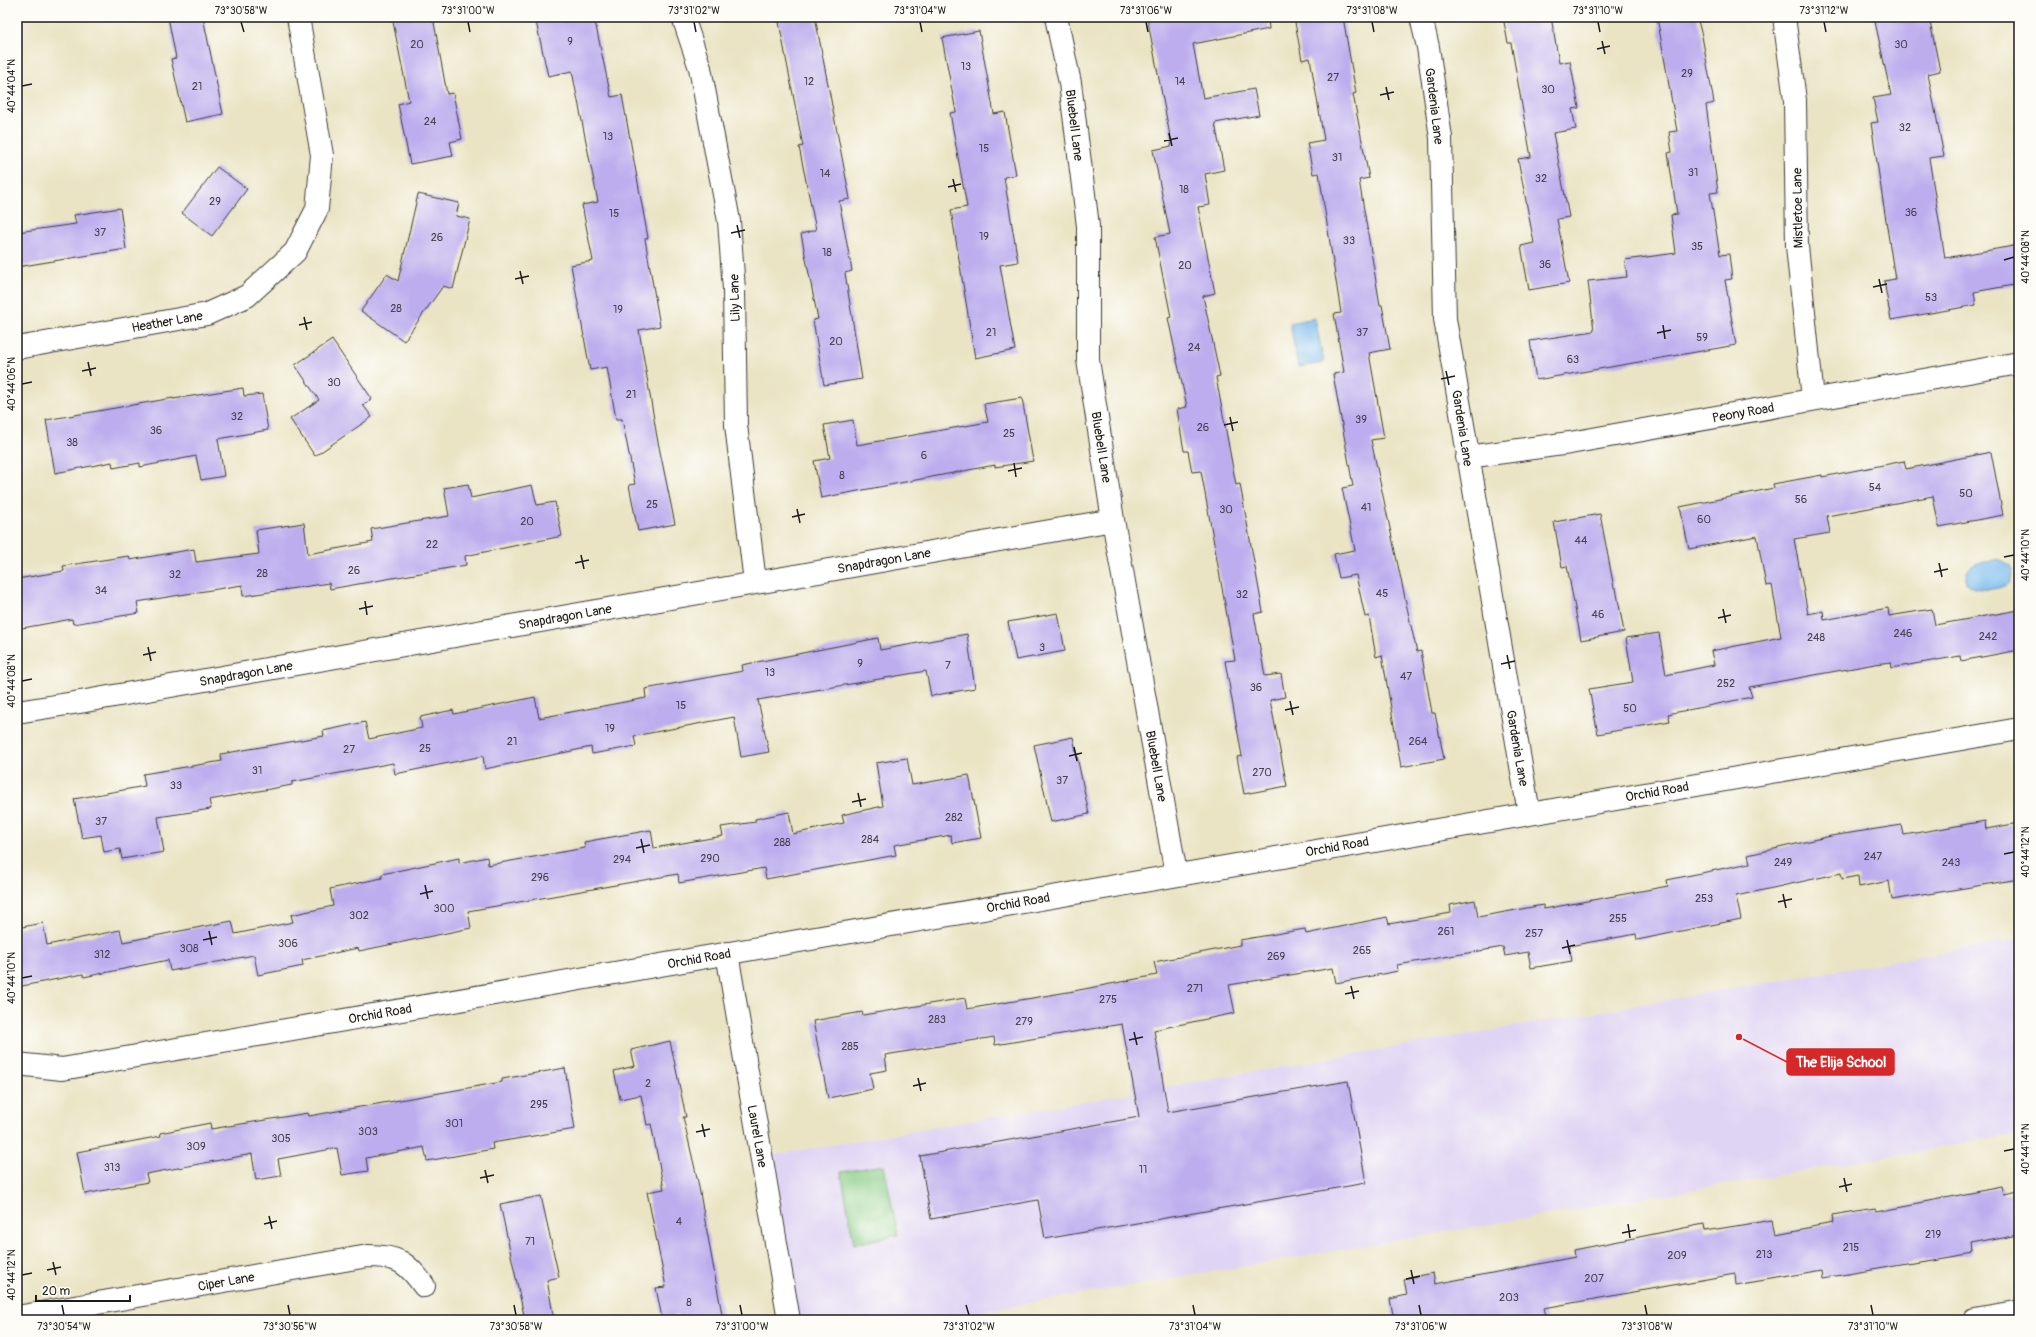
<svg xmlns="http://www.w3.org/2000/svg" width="2036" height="1337" viewBox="0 0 2036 1337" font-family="Pangolin,sans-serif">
	<rect width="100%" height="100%" fill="#fdfcf7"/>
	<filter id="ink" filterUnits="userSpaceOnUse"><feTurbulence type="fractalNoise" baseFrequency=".025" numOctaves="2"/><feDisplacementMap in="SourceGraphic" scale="8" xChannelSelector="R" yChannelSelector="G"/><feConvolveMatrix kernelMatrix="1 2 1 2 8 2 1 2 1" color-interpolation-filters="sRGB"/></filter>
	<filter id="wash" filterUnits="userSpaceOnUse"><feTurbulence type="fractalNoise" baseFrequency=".012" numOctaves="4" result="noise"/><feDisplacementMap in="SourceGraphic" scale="16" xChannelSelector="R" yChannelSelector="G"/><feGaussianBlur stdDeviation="0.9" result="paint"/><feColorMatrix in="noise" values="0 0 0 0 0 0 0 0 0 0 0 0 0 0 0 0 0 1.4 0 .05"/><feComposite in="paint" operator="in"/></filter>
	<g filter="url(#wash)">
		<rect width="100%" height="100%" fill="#eae4c4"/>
		<path fill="#e0d4f4" d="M2019 939V1134L930 1320H789L762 1157Z"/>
		<path fill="#89ce88" stroke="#527552" d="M884 1165 898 1235 854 1244 841 1172Z"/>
		<path fill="#79bcef" stroke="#4a6c86" d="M1315 318 1324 363 1298 367 1290 323Z
			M2000 560 2012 565 2013 571 2010 583C1998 590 1978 593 1966 583 1964 560 1983 563 2000 560Z"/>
		<g id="blocks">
			<path fill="#bdadee" d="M168 17H203L223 114 185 122 171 59 176 58Z
				M392 17H433L447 94 453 93 462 139 450 142 453 156 410 164 398 104 409 101Z
				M535 17H594L611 97 622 95 648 238 645 239 660 326 639 330 657 437 675 524 638 531 629 485 635 484 622 419H616L607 367 590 370 571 265 593 261 582 205 598 202 572 71 548 76Z
				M778 17H815L850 199 839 201 852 271 845 273 862 379 824 385 813 320 818 319 801 234 816 230 799 147 803 146Z
				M1147 17H1268L1269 29 1193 44 1203 98 1254 89 1259 115 1215 123 1224 170 1205 174 1210 205 1198 207 1215 293 1203 296 1220 376 1216 377 1236 485 1240 484 1263 612 1254 614 1265 676 1281 674 1285 697 1270 700 1287 786 1244 794 1237 757 1242 756 1225 661 1235 660 1201 471 1192 472 1188 451H1184L1177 409 1187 407 1168 318 1171 317 1155 237 1170 234 1153 150 1172 146Z
				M1294 17H1343L1356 93 1353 94 1369 178 1359 180 1380 305H1382L1390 349 1369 353 1384 438 1371 440 1411 626 1417 652 1421 651 1432 713H1435L1444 759 1401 767 1382 655 1376 657 1369 616 1365 617 1356 575 1339 578 1334 554 1355 550 1342 488 1353 486 1333 374 1344 372 1334 314 1341 313 1319 173 1313 174 1307 143 1324 140 1310 58 1302 60Z
				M1503 17H1551L1559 63 1570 61 1579 108 1572 109 1576 129 1553 133 1569 217 1557 219 1569 283 1529 290 1521 246 1534 243 1518 159 1531 157 1511 43H1508Z
				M1657 17H1697L1702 36 1714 103 1706 105 1718 192 1710 193 1720 255 1729 254 1732 279 1725 280 1736 345 1536 380 1530 341 1594 331 1588 281 1627 277 1625 260 1676 253 1671 215 1677 214 1668 153 1672 152 1669 132 1677 131Z
				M1874 17H1929L1940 71 1928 74 1944 156 1929 158 1945 258 2019 245V284L1974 292 1976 305 1891 320 1884 281 1895 279 1871 123 1878 122 1873 98 1891 95Z
				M979 31 994 114 1005 112 1016 175 1004 177 1018 262 1000 265 1015 350 975 358 951 210 967 207 950 113 956 112 942 38Z
				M217 167 247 189 212 236 182 213Z
				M418 194 459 203 456 216 470 219 453 289 443 286 404 341 361 311 387 274 398 281Z
				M120 208 126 249 17 267V232L76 224 74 215Z
				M332 340 372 399 363 405 372 417 315 456 290 419 319 400 295 365Z
				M243 388 244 396 262 394 268 430 218 439 224 476 201 480 196 456 140 467V463L113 468 112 462 55 473 46 420 173 398V399Z
				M1022 398 1033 461 995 467V465L821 498 814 461 830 458 824 425 853 420 857 445 988 422 984 404Z
				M1991 452 2003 515 1939 527 1933 496 1827 516 1830 533 1794 539 1808 614 1823 611 1824 620 1888 608 1889 616 1932 609 1935 625 2019 610V650L1961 661 1960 656 1892 668 1891 662 1875 664 1749 687 1752 697 1668 714 1670 721 1598 734 1589 689 1633 682 1626 638 1659 633 1666 675 1714 665 1711 651 1781 637 1772 585 1766 586 1757 536 1689 549 1680 507 1774 488 1773 484 1822 475V477L1904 461 1906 469Z
				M468 484 471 498 532 485 537 505 555 502 562 536 465 556 466 565 330 589 329 583 243 596 242 585 137 602 139 613 73 624 72 619 17 629V579L64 571 63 566 129 556 130 560 194 549 196 562 259 554 256 530 304 523 308 554 373 542 371 529 449 516 444 488Z
				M1600 514 1614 588H1616L1624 632 1581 640 1567 566 1562 567 1554 522Z
				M1058 613 1065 651 1016 660 1008 622Z
				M967 634 975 688 931 696 926 671 758 700 769 752 741 757 734 717 634 736 636 746 592 754 591 747 485 769 483 756 395 774 393 763 292 782V785L209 800 211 809 158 817 164 852 122 859 120 849 104 852 101 835 82 838 74 799 145 786 143 774 222 761 221 754 324 736 323 731 365 722 369 739 422 728 420 717 453 710 454 714 535 697 539 718 646 698 645 689 743 671 742 665 878 638 880 650Z
				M1073 737 1089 814 1051 822 1034 745Z
				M907 758 912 785 969 775 981 838 952 843 951 835 894 845 896 855 766 879 764 868 679 883 678 874 468 911 471 928 359 951 358 948 302 960 303 966 258 975 254 955 170 971 168 960 84 977 83 974 17 987V928L43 923 47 945 120 930 123 942 232 921 235 934 293 922 291 915 333 906 330 889 382 878V874L459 858V863L487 857 488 865 585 848 584 842 651 830 654 848 723 836 721 827 755 822V819L789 812 793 834 844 823 842 815 883 806 876 763Z
				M1985 821 1986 829 2019 823V879L1892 900 1889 881 1859 887 1858 876 1842 879 1841 873 1736 896 1741 919 1637 940 1636 934 1569 946 1572 961 1531 968 1528 952 1505 956 1503 947 1397 965 1398 971 1336 983 1333 968 1229 985 1235 1013 1154 1030 1168 1112 1348 1081 1366 1183 1045 1239 1038 1200 931 1219 920 1156 1139 1117 1122 1024 995 1045 994 1037 885 1055 887 1070 870 1073 873 1089 828 1098 813 1021 862 1012 863 1015 965 998 967 1009 1074 991 1157 975 1154 962 1240 945V940L1305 929 1306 934 1387 917 1389 924 1451 913 1450 905 1475 900 1478 917 1543 905 1544 909 1668 886 1667 880 1750 863 1748 855 1831 836 1902 825 1904 835Z
				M670 1041 686 1117H683L698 1182 723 1320H680L679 1315 662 1318 656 1288 666 1287 647 1192 664 1189 651 1124 647 1125 641 1095 620 1099 614 1071 635 1066 631 1050Z
				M565 1068 575 1129 492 1143 493 1149 427 1161 424 1147 366 1158 368 1171 342 1175 337 1148 278 1159 281 1176 256 1180 252 1154 146 1174 148 1182 85 1194 77 1152 161 1136 160 1133 210 1123 211 1129 308 1113 309 1116 502 1082V1079Z
				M2002 1187 2004 1195 2019 1192V1235L1971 1244 1972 1253 1824 1278 1823 1270 1736 1285 1735 1274 1544 1308 1547 1320H1394L1390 1299 1407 1295 1404 1279 1433 1273 1435 1284 1575 1257 1574 1250 1704 1224 1705 1231 1772 1220 1775 1234 1833 1223 1832 1216 1875 1209 1876 1211Z
				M541 1196 559 1277 547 1280 554 1320H525L500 1204Z"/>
		</g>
	</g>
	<g filter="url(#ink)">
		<use href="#blocks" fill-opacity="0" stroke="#3b3a35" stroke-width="1"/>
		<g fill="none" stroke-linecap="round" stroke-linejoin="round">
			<defs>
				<path id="street" d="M683 17 700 68 729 221 734 290 736 425 755 582
					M1056 17 1070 83 1088 226V360L1113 520 1176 874
					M1421 17 1428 47 1441 138 1445 319 1529 813
					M1784 17 1795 100 1797 246 1813 399
					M17 348 207 314 247 296 295 252 317 209 322 155 298 17
					M1467 457 1570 443 2019 363
					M17 712 80 702 1113 520
					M727 953 789 1320
					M17 1064 62 1069 2019 729
					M17 1317 368 1256C398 1256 407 1262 424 1286
					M1975 1320 2019 1312"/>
			</defs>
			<use href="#street" stroke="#3b3a35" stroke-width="24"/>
			<use href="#street" stroke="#fff" stroke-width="22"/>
		</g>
	</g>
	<path fill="none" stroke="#1c1c1c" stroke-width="1.5" d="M241 22 244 32M468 22 470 32M694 22 696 32M920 22 922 32M1146 22 1148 32M1372 22 1374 32M1598 22 1600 32M1824 22 1826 32M1602 41 1605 54M1597 49 1610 46M22 86 32 84M1386 87 1389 100M1380 95 1394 92M1169 133 1172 146M1164 141 1178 138M953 179 956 192M948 187 961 184M737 225 740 238M731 233 745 230M2004 260 2014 257M520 271 523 284M515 279 529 276M1879 279 1882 293M1873 287 1887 284M304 317 307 330M299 325 312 322M1663 325 1665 339M1657 333 1671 330M88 362 91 376M82 371 96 368M1446 371 1449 385M1441 379 1455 376M22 384 32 382M1230 417 1233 431M1224 425 1238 422M1014 463 1016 477M1008 471 1022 468M797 509 800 523M792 517 805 514M581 555 584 569M2004 557 2014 555M575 563 589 560M1939 563 1942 577M1934 572 1948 569M365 601 367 615M359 609 373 606M1723 609 1726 623M1718 618 1731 615M148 647 151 661M143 655 156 652M1507 655 1510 669M1501 664 1515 661M22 681 32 679M1290 701 1293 715M1285 710 1299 707M1074 747 1077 761M1069 756 1082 753M858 793 861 807M852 802 866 799M641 839 644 853M636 848 650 845M2004 854 2014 852M425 885 428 899M420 894 433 891M1783 894 1786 908M1778 902 1792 899M209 931 212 945M203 940 217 937M1567 940 1570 954M1562 948 1575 945M22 978 32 976M1351 986 1354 999M1345 994 1359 991M1134 1032 1137 1045M1129 1040 1143 1037M918 1078 921 1091M913 1086 926 1083M702 1124 705 1137M696 1132 710 1129M2004 1151 2014 1149M485 1170 488 1183M480 1178 494 1175M1844 1178 1847 1192M1839 1187 1852 1184M269 1216 272 1229M264 1224 277 1221M1628 1224 1630 1238M1622 1233 1636 1230M53 1262 56 1275M47 1270 61 1267M1411 1270 1414 1284M22 1275 32 1273M1406 1279 1420 1276M62 1305 64 1315M288 1305 290 1315M514 1305 516 1315M740 1305 742 1315M966 1305 969 1315M1193 1305 1195 1315M1419 1305 1421 1315M1645 1305 1647 1315M1871 1305 1873 1315"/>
	<g text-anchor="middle" stroke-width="3" stroke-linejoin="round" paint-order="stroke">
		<g font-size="11" fill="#444050">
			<text x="570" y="45">9</text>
			<text x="417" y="48">20</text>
			<text x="1901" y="48">30</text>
			<text x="966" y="70">13</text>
			<text x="1687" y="77">29</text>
			<text x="1333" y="81">27</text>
			<text x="809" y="85">12</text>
			<text x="1180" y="85">14</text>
			<text x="197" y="90">21</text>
			<text x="1548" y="93">30</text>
			<text x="430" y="125">24</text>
			<text x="1905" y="131">32</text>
			<text x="608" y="140">13</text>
			<text x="984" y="152">15</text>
			<text x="1337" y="161">31</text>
			<text x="1693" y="176">31</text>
			<text x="825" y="177">14</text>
			<text x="1541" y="182">32</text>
			<text x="1184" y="193">18</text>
			<text x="215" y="205">29</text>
			<text x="1911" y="216">36</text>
			<text x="614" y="217">15</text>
			<text x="100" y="236">37</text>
			<text x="984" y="240">19</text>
			<text x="437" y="241">26</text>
			<text x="1349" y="244">33</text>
			<text x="1697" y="250">35</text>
			<text x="827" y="256">18</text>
			<text x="1545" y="268">36</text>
			<text x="1185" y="269">20</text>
			<text x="1931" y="301">53</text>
			<text x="396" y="312">28</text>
			<text x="618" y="313">19</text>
			<text x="991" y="336">21</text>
			<text x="1362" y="336">37</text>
			<text x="1702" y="341">59</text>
			<text x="836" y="345">20</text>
			<text x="1194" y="351">24</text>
			<text x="1573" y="363">63</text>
			<text x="334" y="386">30</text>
			<text x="631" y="398">21</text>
			<text x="237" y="420">32</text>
			<text x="1361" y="423">39</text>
			<text x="1203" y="431">26</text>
			<text x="156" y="434">36</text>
			<text x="1009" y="437">25</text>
			<text x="72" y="446">38</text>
			<text x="924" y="459">6</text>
			<text x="842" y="479">8</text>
			<text x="1875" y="491">54</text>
			<text x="1966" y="497">50</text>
			<text x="1801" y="503">56</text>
			<text x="652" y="508">25</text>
			<text x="1366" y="511">41</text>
			<text x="1226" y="513">30</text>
			<text x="1704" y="523">60</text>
			<text x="527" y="525">20</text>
			<text x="1581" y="544">44</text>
			<text x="432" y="548">22</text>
			<text x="354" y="574">26</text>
			<text x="262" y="577">28</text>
			<text x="175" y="578">32</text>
			<text x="101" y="594">34</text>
			<text x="1382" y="597">45</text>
			<text x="1242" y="598">32</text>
			<text x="1598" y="618">46</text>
			<text x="1903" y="637">246</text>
			<text x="1988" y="640">242</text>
			<text x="1816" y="641">248</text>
			<text x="1042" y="651">3</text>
			<text x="860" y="667">9</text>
			<text x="948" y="669">7</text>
			<text x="770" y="676">13</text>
			<text x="1406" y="680">47</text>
			<text x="1726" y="687">252</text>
			<text x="1256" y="691">36</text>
			<text x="681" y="709">15</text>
			<text x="1630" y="712">50</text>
			<text x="610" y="732">19</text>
			<text x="512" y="745">21</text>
			<text x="1418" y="745">264</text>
			<text x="425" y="752">25</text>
			<text x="349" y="753">27</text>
			<text x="257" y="774">31</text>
			<text x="1262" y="776">270</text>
			<text x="1062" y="784">37</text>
			<text x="176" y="789">33</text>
			<text x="954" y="821">282</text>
			<text x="101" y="825">37</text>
			<text x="870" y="843">284</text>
			<text x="782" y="846">288</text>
			<text x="1873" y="860">247</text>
			<text x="710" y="862">290</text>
			<text x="622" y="863">294</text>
			<text x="1783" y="866">249</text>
			<text x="1951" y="866">243</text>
			<text x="540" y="881">296</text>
			<text x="1704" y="902">253</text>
			<text x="444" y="912">300</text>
			<text x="359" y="919">302</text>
			<text x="1618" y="922">255</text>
			<text x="1446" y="935">261</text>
			<text x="1534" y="937">257</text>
			<text x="288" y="947">306</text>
			<text x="189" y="952">308</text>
			<text x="1362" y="954">265</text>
			<text x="102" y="958">312</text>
			<text x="1276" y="960">269</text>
			<text x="1195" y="992">271</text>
			<text x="1108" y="1003">275</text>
			<text x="937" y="1023">283</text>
			<text x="1024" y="1025">279</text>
			<text x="850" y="1050">285</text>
			<text x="648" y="1087">2</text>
			<text x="539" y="1108">295</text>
			<text x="454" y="1127">301</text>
			<text x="368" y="1135">303</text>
			<text x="281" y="1142">305</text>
			<text x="196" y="1150">309</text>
			<text x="112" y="1171">313</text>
			<text x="1143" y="1173">11</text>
			<text x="679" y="1225">4</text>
			<text x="1933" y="1238">219</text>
			<text x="530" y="1245">71</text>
			<text x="1851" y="1251">215</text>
			<text x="1764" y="1258">213</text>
			<text x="1677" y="1259">209</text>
			<text x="1594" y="1282">207</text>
			<text x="1509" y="1301">203</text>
			<text x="689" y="1306">8</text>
		</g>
		<g font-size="13" fill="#1c1c1c" stroke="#fdfcf7">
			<text transform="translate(1435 106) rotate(83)" y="5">Gardenia Lane</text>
			<text transform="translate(1075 125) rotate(83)" y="5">Bluebell Lane</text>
			<text transform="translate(1797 208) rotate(-91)" y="5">Mistletoe Lane</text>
			<text transform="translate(734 298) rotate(-92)" y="5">Lily Lane</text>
			<text transform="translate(167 321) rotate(-10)" y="5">Heather Lane</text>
			<text transform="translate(1743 412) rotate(-10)" y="5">Peony Road</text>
			<text transform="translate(1463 428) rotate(81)" y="5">Gardenia Lane</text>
			<text transform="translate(1102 447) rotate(81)" y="5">Bluebell Lane</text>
			<text transform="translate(884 560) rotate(-10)" y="5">Snapdragon Lane</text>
			<text transform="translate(565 616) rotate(-10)" y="5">Snapdragon Lane</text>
			<text transform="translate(246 673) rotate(-10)" y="5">Snapdragon Lane</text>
			<text transform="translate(1518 748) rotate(80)" y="5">Gardenia Lane</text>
			<text transform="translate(1157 766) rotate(80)" y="5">Bluebell Lane</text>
			<text transform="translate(1657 791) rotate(-10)" y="5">Orchid Road</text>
			<text transform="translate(1337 846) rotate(-10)" y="5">Orchid Road</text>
			<text transform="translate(1018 902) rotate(-10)" y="5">Orchid Road</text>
			<text transform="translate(699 958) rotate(-10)" y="5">Orchid Road</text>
			<text transform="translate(380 1013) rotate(-10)" y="5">Orchid Road</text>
			<text transform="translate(758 1136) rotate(80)" y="5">Laurel Lane</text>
			<text transform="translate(226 1281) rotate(-10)" y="5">Ciper Lane</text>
		</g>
	</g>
	<path fill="none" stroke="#d62828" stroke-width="1.5" d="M1739 1037L1787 1062"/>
	<circle fill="#d62828" stroke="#fdfcf7" stroke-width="1.5" cx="1739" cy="1037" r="4"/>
	<rect fill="#d62828" stroke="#d62828" stroke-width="1.5" x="1787" y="1049" width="107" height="26" rx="4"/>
	<g font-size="14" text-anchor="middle" font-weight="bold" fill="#fff">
		<text x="1841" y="1067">The Elija School</text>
	</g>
	<rect width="2036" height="1337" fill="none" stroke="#fdfcf7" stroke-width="44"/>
	<path d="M36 1295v6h94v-6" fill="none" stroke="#1c1c1c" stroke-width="2"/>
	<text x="42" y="1295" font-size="12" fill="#1c1c1c" stroke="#fdfcf7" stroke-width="3" paint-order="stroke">20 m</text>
	<rect x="22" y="22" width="1992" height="1293" fill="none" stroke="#1c1c1c" stroke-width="1.5"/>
	<g font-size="10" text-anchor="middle" fill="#1c1c1c">
		<text x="241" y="14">73°30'58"W</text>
		<text x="468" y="14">73°31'00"W</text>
		<text x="694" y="14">73°31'02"W</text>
		<text x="920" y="14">73°31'04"W</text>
		<text x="1146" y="14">73°31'06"W</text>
		<text x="1372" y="14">73°31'08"W</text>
		<text x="1598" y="14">73°31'10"W</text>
		<text x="1824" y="14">73°31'12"W</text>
		<text transform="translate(11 86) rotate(-90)" y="4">40°44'04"N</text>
		<text transform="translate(2025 257) rotate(-90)" y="4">40°44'08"N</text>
		<text transform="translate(11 384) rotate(-90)" y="4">40°44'06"N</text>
		<text transform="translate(2025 555) rotate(-90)" y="4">40°44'10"N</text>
		<text transform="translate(11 681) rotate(-90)" y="4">40°44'08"N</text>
		<text transform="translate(2025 852) rotate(-90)" y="4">40°44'12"N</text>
		<text transform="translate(11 978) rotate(-90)" y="4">40°44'10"N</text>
		<text transform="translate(2025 1149) rotate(-90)" y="4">40°44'14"N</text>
		<text transform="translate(11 1275) rotate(-90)" y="4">40°44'12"N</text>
		<text x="64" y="1330">73°30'54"W</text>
		<text x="290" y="1330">73°30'56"W</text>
		<text x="516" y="1330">73°30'58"W</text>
		<text x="742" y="1330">73°31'00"W</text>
		<text x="969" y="1330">73°31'02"W</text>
		<text x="1195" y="1330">73°31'04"W</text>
		<text x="1421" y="1330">73°31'06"W</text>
		<text x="1647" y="1330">73°31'08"W</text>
		<text x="1873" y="1330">73°31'10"W</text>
	</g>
</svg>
